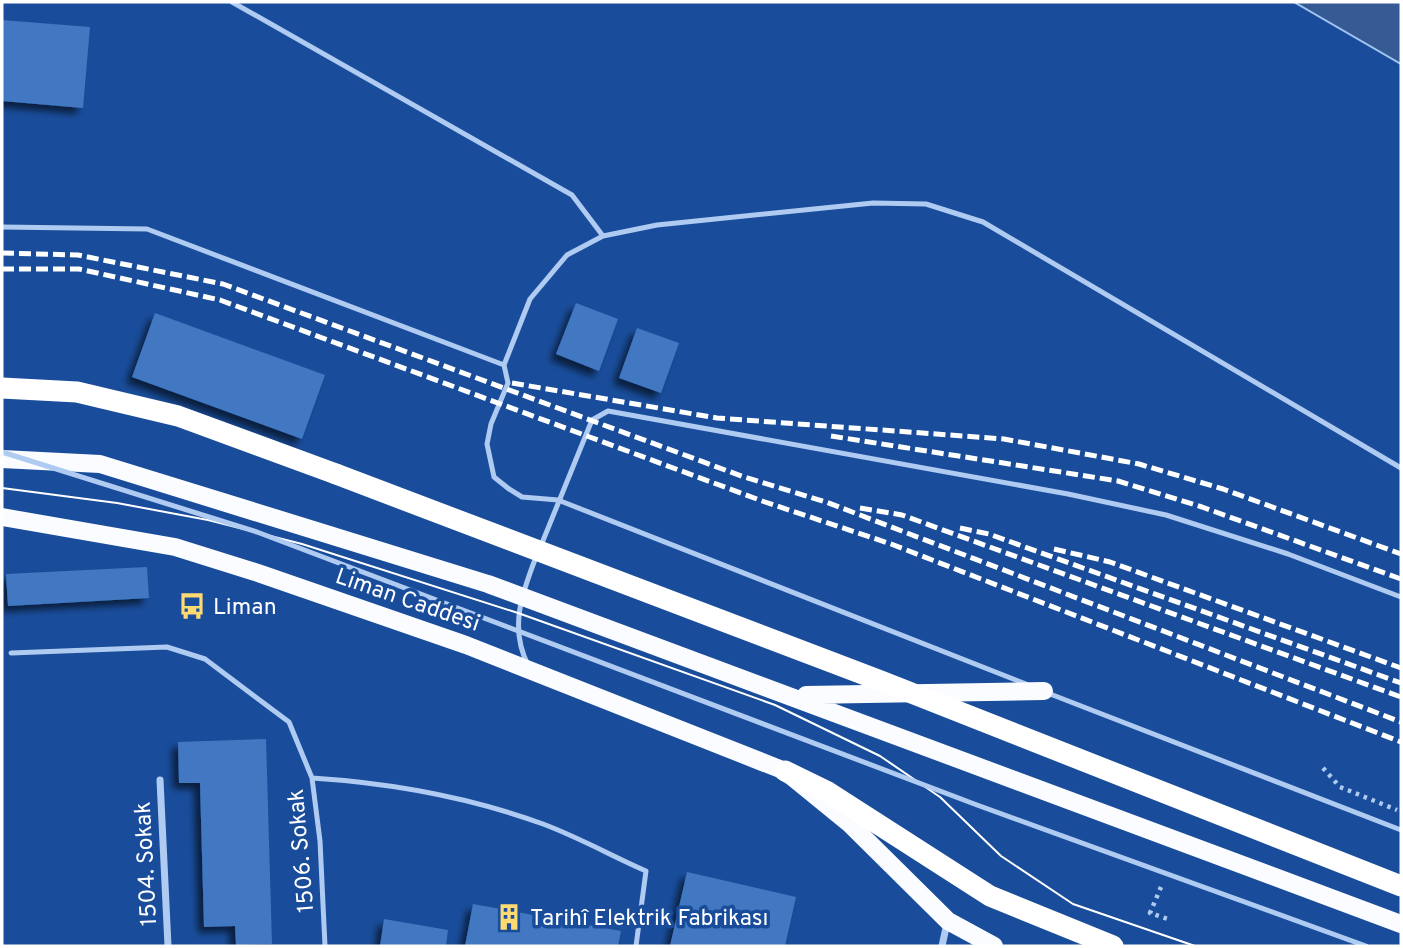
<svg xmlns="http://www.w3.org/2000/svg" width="1403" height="948" viewBox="0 0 1403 948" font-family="Overpass,sans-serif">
	<defs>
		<filter id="shadow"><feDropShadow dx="-6" dy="6" stdDeviation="3.5" flood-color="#0009"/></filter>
	</defs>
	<rect width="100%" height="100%" fill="#194d9b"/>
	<path fill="#365b94" stroke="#a2c5f4" stroke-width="2" d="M1294 2H1401V64Z"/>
	<path fill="#4277c1" filter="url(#shadow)" d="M2 20 90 27 83 108 2 101Z
		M576 303 618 319 599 371 556 354Z
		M155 313 325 375 302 439 132 377Z
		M637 328 679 343 661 393 619 378Z
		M147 567 149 598 8 606 6 574Z
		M266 739 272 944 236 945 235 926 204 927 200 783H179L178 742Z
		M687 872 796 897 785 946H670Z
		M473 904 621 931 618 946H465Z
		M384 919 448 930 446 946H380Z"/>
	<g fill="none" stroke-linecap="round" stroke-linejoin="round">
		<path stroke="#afcbf2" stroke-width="4.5" stroke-dasharray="3.5 5" stroke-linecap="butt" d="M1323 768 1340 787 1397 810
			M1161 887 1150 913 1168 919"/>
		<path stroke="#afcbf2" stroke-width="5" d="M232 2 572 195 603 236 657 225 873 203 926 204 983 222 1401 468
			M2 227 147 229 504 365
			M603 236 567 255 530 299 504 365 508 383 491 424 487 444 494 477 509 489 522 497 558 500 1026 684
			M540 548 592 420 608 411 1068 494 1166 515 1288 554 1401 597
			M11 653 167 647 205 659 289 722 312 778 320 841 325 946
			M528 665C509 628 522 593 536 557
			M1045 692 1401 830
			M312 778C390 783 469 797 543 824 578 837 612 856 646 871L636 946"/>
		<path stroke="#afcbf2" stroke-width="7" d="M160 780 168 946
			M942 946 947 923"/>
		<path stroke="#fafcff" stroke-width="18" d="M2 459 100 464 488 584 1401 924
			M2 517 175 547 258 573 466 645 785 771 850 824 948 921 994 946
			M806 695 1044 691"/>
		<path stroke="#fff" stroke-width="21" d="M2 388 77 392 178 416 336 474
			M785 771 828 792 990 896 1113 946"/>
		<path stroke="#fff" stroke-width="2" d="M2 488 117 503 208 520 302 544 518 613 775 705 880 756 940 797 1001 856 1073 904 1195 946"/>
		<path stroke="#fff" stroke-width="5" stroke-dasharray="12 5" stroke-linecap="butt" d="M2 253 78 255 223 284 744 477 826 502 1401 722
			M2 269H79L220 300 765 502 891 544 1401 742
			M512 383 717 418 1004 439 1139 464 1223 489 1401 554
			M831 436 1118 481 1202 507 1401 579
			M860 508 902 515 1401 697
			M960 528 989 534 1401 683
			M1054 549 1110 562 1401 668"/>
		<path stroke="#afcbf2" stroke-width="5" d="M2 452 257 532 977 805 1366 946"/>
		<path stroke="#fff" stroke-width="21" d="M336 474 881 681 1401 886"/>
	</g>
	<defs>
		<symbol id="bus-bare" viewBox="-9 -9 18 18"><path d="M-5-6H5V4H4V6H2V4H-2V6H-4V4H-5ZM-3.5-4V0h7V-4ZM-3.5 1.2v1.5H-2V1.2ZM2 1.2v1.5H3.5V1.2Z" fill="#ffda70" stroke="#194d9b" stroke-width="2.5" paint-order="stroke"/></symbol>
		<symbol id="building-bare" viewBox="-9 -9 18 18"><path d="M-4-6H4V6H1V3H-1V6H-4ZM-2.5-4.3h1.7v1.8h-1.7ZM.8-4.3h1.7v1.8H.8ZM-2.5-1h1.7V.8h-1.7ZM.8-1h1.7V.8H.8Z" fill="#ffda70" stroke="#194d9b" stroke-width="2.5" paint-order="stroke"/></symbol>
	</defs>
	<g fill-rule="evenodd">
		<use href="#bus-bare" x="173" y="587" width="38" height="38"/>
		<use href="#building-bare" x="490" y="898" width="38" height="38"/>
	</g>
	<g text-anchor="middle" stroke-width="7" stroke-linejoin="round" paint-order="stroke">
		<g font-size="23" fill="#fff" stroke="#194d9b">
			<text transform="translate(408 599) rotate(19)" y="8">Liman Caddesi</text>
			<text transform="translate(300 851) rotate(-95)" y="8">1506. Sokak</text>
			<text transform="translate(145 864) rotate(-93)" y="8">1504. Sokak</text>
		</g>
		<g font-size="23" fill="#fff" stroke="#194d9b" text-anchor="start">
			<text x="213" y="614">Liman</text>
			<text x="530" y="925">Tarihî Elektrik Fabrikası</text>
		</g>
	</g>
	<rect width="1403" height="948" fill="none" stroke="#ffffff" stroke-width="7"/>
</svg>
